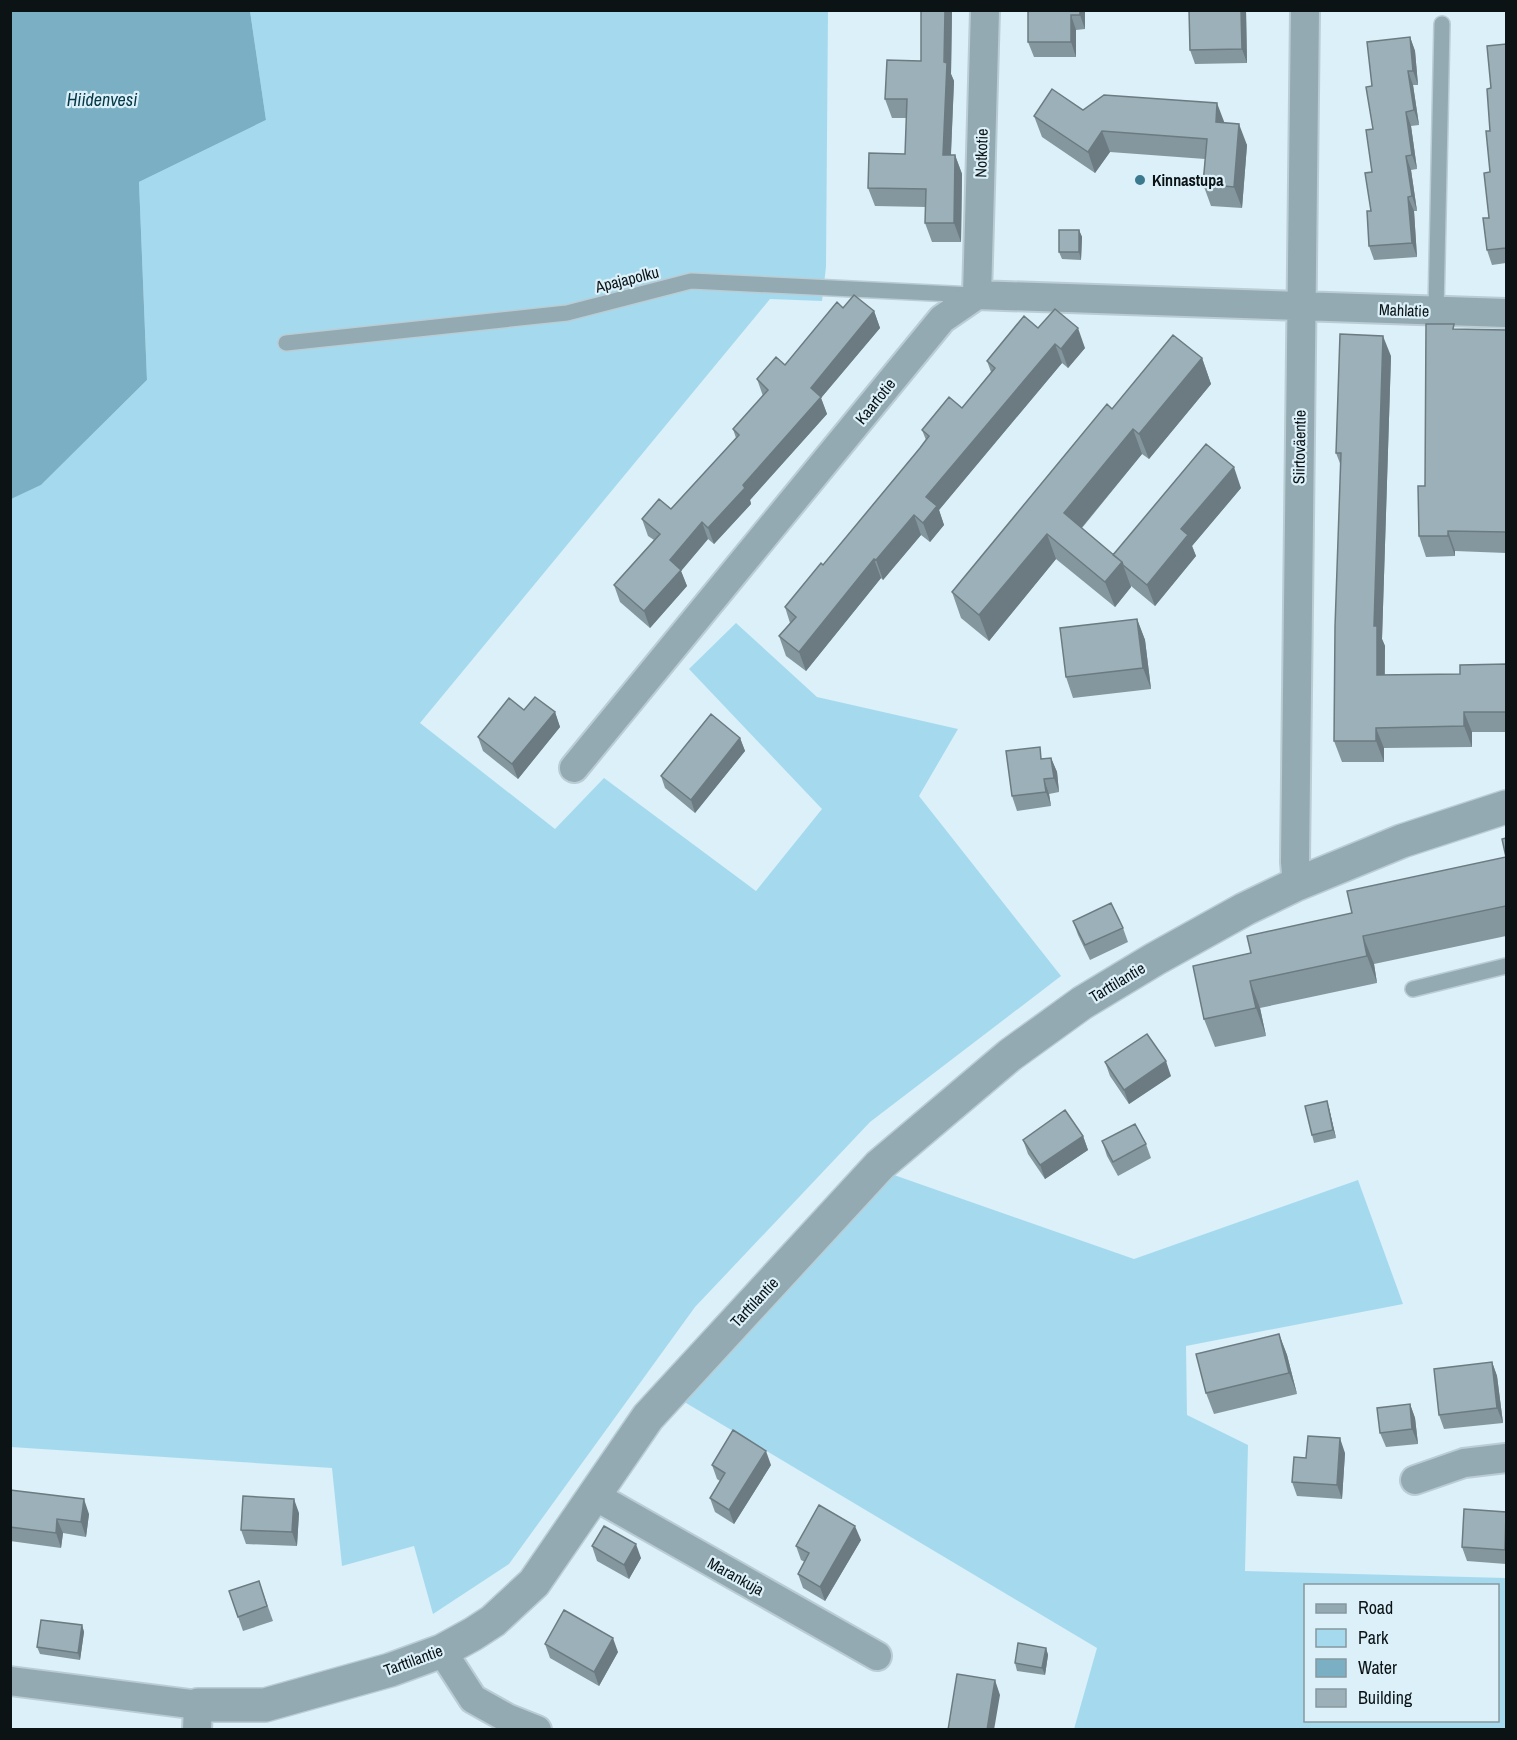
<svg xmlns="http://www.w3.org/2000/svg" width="1517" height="1740" viewBox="0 0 1517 1740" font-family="'Archivo Narrow',sans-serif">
	<rect width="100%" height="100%" fill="#dbf0f9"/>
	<path fill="#a5daee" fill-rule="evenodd" d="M250 11H828L826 267 822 301 770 299 420 723 555 829 604 778 756 891 822 809 689 669 736 623 817 697 958 729 919 796 1061 976 870 1122 695 1307 509 1564 433 1614 414 1546 342 1566 332 1468 11 1447 10 499 41 485 147 380 139 182 266 120Z
		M894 1175 1134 1259 1358 1180 1403 1304 1186 1346 1187 1415 1248 1445 1245 1571 1506 1578V1729H1074L1097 1648 681 1400 730 1341ZM1306 1586H1498V1720H1306Z"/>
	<path fill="#7bb0c4" d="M11 10 250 11 266 120 139 182 147 380 41 485 11 499Z"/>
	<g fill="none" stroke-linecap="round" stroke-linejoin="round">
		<defs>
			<path id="service" d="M1436 311 1442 24
				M286 343 567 313 691 281 973 295
				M1413 989 1506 966"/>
			<path id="minor" d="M977 295 985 10
				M574 768 942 319 977 295 1506 313
				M1297 884 1295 862 1305 10
				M1415 1480 1464 1463 1506 1458
				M595 1496 877 1656
				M442 1651 473 1699 507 1718 537 1730
				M10 1681 198 1705 197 1730"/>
			<path id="tertiary" d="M198 1705H265L390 1670 442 1651 473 1634 493 1621 534 1583 648 1417 880 1165 1010 1055 1082 1003 1155 959 1245 909 1297 884 1402 841 1506 807"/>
		</defs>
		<use href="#service" stroke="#bacdd5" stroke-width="18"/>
		<use href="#minor" stroke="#bacdd5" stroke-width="32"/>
		<use href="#tertiary" stroke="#bacdd5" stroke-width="36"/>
		<use href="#service" stroke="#93aab2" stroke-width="15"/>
		<use href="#minor" stroke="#93aab2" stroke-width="28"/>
		<use href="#tertiary" stroke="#93aab2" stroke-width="33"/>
	</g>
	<path fill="#85979e" d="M921 10H952L951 74 954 81 951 155H955L962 174 961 242H932L925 223 926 207 875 206 868 188 905 154 907 118H892L885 99 921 61Z
		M1028 10H1085V29L1076 30V57H1034L1028 42Z
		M1246 10 1247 63 1195 64 1190 50Z
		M1410 37 1415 51 1418 85H1413L1419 125 1411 126 1417 169 1411 170 1417 211H1414L1417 257 1374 260 1369 246 1371 211 1373 129Z
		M1506 44V263L1492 265 1487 250 1489 218 1491 88Z
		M1083 110 1224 123 1247 145 1242 208 1211 206 1203 184 1205 159 1110 152 1095 173 1042 137 1034 116Z
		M1079 230 1082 237 1081 260 1062 259 1059 252Z
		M874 311 880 328 821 398 827 414 750 500 751 504 714 544 708 539 681 571 687 586 650 628 620 602 614 585 654 540 648 536 642 519 671 509 736 438 733 429 763 396 757 379 785 365Z
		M1038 328 1085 348 1068 368 1062 363 939 510 944 525 930 542 921 535 883 580 881 578 806 671 786 656 779 636 790 623 785 607 823 565 920 448 926 440 922 430 962 408 991 372 987 361Z
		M1455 329 1506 330V553L1455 551V556L1426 557 1419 536 1425 486Z
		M1391 356 1382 639 1385 646V675L1460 674 1506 664V732H1472V747L1384 748V762H1342L1334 741 1341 466 1336 453Z
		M1202 358 1211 384 1149 459 1142 454 1082 528 1113 555 1241 488 1192 546 1196 556 1155 606 1131 586V587L1115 607 1056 559 989 641 961 618 952 592 1112 409Z
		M1137 619 1145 640 1151 689 1073 698 1066 677Z
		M524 710 555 712 560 727 518 779 483 751 478 737Z
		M740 738 745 751 695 813 665 788 661 776Z
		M1051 758 1057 772 1059 792 1049 794 1051 806 1017 811 1012 796 1044 759Z
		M1506 838V936L1374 964 1377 983 1260 1008 1266 1036 1215 1047 1204 1019 1251 953 1352 913 1506 857Z
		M1073 921 1123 928 1128 942 1090 960 1078 935Z
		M1105 1062 1171 1076 1129 1104 1110 1076Z
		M1329 1108 1336 1138 1314 1143 1312 1135Z
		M1083 1136 1088 1150 1045 1179 1028 1154 1023 1140Z
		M1102 1141 1146 1144 1151 1158 1118 1176 1107 1156Z
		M1279 1334 1287 1355 1297 1394 1214 1414 1206 1393Z
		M1492 1362 1497 1376 1503 1423 1444 1429 1439 1415Z
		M1410 1404 1415 1418 1418 1444 1386 1447 1380 1433Z
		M1345 1453 1342 1499 1297 1496 1292 1482 1306 1458Z
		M712 1465H771L734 1524 715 1512 710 1498 720 1481 717 1479Z
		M10 1490 89 1514 86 1537 63 1533 61 1548 10 1541Z
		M1506 1512V1564L1467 1561 1462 1547Z
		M299 1513 297 1546 246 1544 241 1530Z
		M861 1540 825 1601 803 1588 798 1574 805 1562 801 1560 796 1546Z
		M592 1546 641 1558 629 1579 597 1561Z
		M259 1581 273 1621 243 1631 229 1591Z
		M82 1625 84 1632 80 1660 40 1654 37 1647Z
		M545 1644 618 1652 599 1686 550 1658Z
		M1046 1648 1048 1655 1045 1675 1017 1671 1015 1663Z"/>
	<path fill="#6c7b81" d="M945 10H952L951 74 954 81 950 174 943 155Z
		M1080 10H1085V29L1080 15Z
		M1241 10H1246L1247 63 1242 49Z
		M1071 15 1076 30V57L1071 42Z
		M1410 37 1415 51 1418 85 1413 71Z
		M1408 71 1413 85 1419 125 1414 110Z
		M1217 103 1225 124 1216 122Z
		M1406 112 1411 126 1417 169 1412 155Z
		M1239 124 1247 145 1242 208 1234 187Z
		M1102 131 1110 152 1095 173 1088 152Z
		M955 155 962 174 961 242 954 223Z
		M1406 156 1411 170 1417 211 1412 196Z
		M1408 197 1414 211 1417 257 1412 243Z
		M1079 230 1082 237 1081 260 1079 252Z
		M874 311 880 328 821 398 827 414 750 500 751 504 714 544 708 528 743 485 811 388Z
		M1078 328 1085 348 1068 368 1061 349Z
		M1383 336 1391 356 1382 639 1385 646 1384 696 1377 675 1374 626Z
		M1055 344 1062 363 939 510 944 525 930 542 923 523 926 497Z
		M1202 358 1211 384 1149 459 1139 434Z
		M1133 429 1142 454 1073 538 1064 513Z
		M1234 467 1241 488 1192 546 1196 556 1155 606 1147 585 1181 529Z
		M914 515 921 535 883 580 876 560Z
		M702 522 708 539 681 571 687 586 650 628 644 611 670 560Z
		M1448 531 1455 551V556L1448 536Z
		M1047 534 1056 559 989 641 979 615Z
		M874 559 881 578 806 671 799 652Z
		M1122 562 1131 587 1115 607 1105 582Z
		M1137 619 1145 640 1151 689 1143 668Z
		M555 712 560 727 518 779 512 764Z
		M1464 712 1472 732V747L1464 726Z
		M1376 728 1384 748V762L1376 741Z
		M740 738 745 751 695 813 691 800Z
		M1051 758 1057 772 1059 792 1054 778Z
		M1044 779 1049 794 1051 806 1046 792Z
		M1363 936 1374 964 1377 983 1367 956Z
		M1250 981 1260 1008 1266 1036 1256 1008Z
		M1166 1061 1171 1076 1129 1104 1124 1090Z
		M1327 1101 1329 1108 1336 1138 1333 1130Z
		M1083 1136 1088 1150 1045 1179 1040 1165Z
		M1279 1334 1287 1355 1297 1394 1289 1373Z
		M1492 1362 1497 1376 1503 1423 1497 1408Z
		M1410 1404 1415 1418 1418 1444 1412 1429Z
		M1340 1438 1345 1453 1342 1499 1337 1485Z
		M766 1451 771 1465 734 1524 729 1510Z
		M84 1499 89 1514 86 1537 81 1522Z
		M294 1499 299 1513 297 1546 292 1532Z
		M57 1519 63 1533 61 1548 56 1533Z
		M855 1526 861 1540 825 1601 820 1587Z
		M1506 1530V1554L1505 1550Z
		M636 1544 641 1558 629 1579 624 1565Z
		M82 1625 84 1632 80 1660 78 1653Z
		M613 1638 618 1652 599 1686 594 1672Z
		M1046 1648 1048 1655 1045 1675 1042 1668Z
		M995 1680 1000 1695 994 1730H987Z"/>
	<path fill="#9bb0b8" stroke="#6c7b81" stroke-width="1.5" d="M921 10H945L944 62 947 63 943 155H955L954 223H925L926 189 868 188 869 153 905 154 907 99H885L887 60 921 61Z
		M1028 10H1080V15H1071V42H1028Z
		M1189 10H1241L1242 49 1190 50Z
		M1410 37 1413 71H1408L1414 110 1406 112 1412 155 1406 156 1412 196 1408 197 1412 243 1369 246 1367 211H1371L1365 173 1372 172 1366 130 1373 129 1366 87 1372 86 1367 42Z
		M1506 44V248L1487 250 1483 218H1489L1484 173 1490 172 1486 131H1490L1487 89 1491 88 1487 46Z
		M1052 89 1083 110 1104 95 1217 103 1216 122 1239 124 1234 187 1203 184 1207 139 1102 131 1088 152 1034 116Z
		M1059 230H1079V252H1059Z
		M854 295 874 311 811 388 821 397 743 485 745 488 708 528 702 522 670 560 681 570 644 611 614 585 660 534 642 519 659 499 671 509 739 435 733 429 768 390 757 379 776 357 785 365 837 302 843 308Z
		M1055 309 1078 328 1061 349 1055 344 926 497 937 506 923 523 914 515 876 560 874 559 799 652 779 636 796 617 785 607 821 563 823 565 920 448 929 436 922 430 949 397 962 408 995 368 987 361 1024 316 1038 328Z
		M1426 324H1454L1453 329 1506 330V532L1448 531V536H1419L1418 486H1425Z
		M1340 334 1383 336 1374 626H1377V675L1460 674V665L1506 664V712H1464V726L1376 728V741H1334L1335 627 1341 453H1336Z
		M1173 335 1202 358 1139 434 1133 429 1064 513 1122 562 1105 582 1047 534 979 615 952 592 1107 404 1112 409Z
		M1206 444 1234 467 1181 529 1188 535 1147 585 1123 565 1122 562 1113 555Z
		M1137 619 1143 668 1066 677 1060 628Z
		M535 697 555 712 512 764 478 737 509 698 524 710Z
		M711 714 740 738 691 800 661 776Z
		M1040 747 1041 759 1051 758 1054 778 1044 779 1046 792 1012 796 1006 751Z
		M1506 838V906L1363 936 1367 956 1250 981 1256 1008 1204 1019 1193 966 1251 953 1247 936 1352 913 1347 891 1506 857 1502 839Z
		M1111 903 1123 928 1085 945 1073 921Z
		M1147 1034 1166 1061 1124 1090 1105 1062Z
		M1327 1101 1333 1130 1312 1135 1305 1106Z
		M1065 1110 1083 1136 1040 1165 1023 1140Z
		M1135 1124 1146 1144 1113 1162 1102 1141Z
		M1279 1334 1289 1373 1206 1393 1196 1354Z
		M1492 1362 1497 1408 1439 1415 1434 1369Z
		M1410 1404 1412 1429 1380 1433 1377 1408Z
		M733 1430 766 1451 729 1510 710 1498 725 1473 712 1465Z
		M1308 1436 1340 1438 1337 1485 1292 1482 1294 1457 1306 1458Z
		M10 1490 84 1499 81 1522 57 1519 56 1533 10 1527Z
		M243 1496 294 1499 292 1532 241 1530Z
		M819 1505 855 1526 820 1587 798 1574 809 1553 796 1546Z
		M1464 1509 1506 1512 1505 1550 1462 1547Z
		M604 1526 636 1544 624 1565 592 1546Z
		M259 1581 267 1606 238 1617 229 1591Z
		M564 1610 613 1638 594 1672 545 1644Z
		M41 1620 82 1625 78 1653 37 1647Z
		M1018 1643 1046 1648 1042 1668 1015 1663Z
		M957 1674 995 1680 987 1730H948Z"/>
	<circle fill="#3b798f" stroke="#dbf0f9" stroke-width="2" cx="1140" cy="180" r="6"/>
	<g text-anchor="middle" stroke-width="4.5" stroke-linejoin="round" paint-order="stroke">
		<g font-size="16" fill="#0b1315" stroke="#dbf0f9">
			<text transform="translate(981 153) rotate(-88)" y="6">Notkotie</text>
			<text transform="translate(627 279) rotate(-14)" y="6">Apajapolku</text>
			<text transform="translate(1404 310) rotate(2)" y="6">Mahlatie</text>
			<text transform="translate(875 401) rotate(-51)" y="6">Kaartotie</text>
			<text transform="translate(1299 447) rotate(-89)" y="6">Siirtoväentie</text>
			<text transform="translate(1117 982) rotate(-31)" y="6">Tarttilantie</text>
			<text transform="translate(754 1302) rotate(-47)" y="6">Tarttilantie</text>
			<text transform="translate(736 1576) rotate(29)" y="6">Marankuja</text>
			<text transform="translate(413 1660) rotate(-20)" y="6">Tarttilantie</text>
		</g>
		<g font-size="16" font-weight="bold" fill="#0b1315" stroke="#dbf0f9" text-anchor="start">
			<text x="1152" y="186">Kinnastupa</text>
		</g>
		<g font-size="18" font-style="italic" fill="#063847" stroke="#dbf0f9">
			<text x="102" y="106">Hiidenvesi</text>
		</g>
	</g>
	<rect width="1517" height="1740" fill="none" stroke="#0b1315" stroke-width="24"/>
	<rect x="1304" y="1584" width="195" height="138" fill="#dbf0f9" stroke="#88989e" stroke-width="1.5"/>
	<rect x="1316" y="1604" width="30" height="9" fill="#93aab2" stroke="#88989e" stroke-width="1.5"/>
	<text x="1358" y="1614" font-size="18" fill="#0b1315">Road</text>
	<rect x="1316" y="1629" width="30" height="18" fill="#a5daee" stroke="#88989e" stroke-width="1.5"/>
	<text x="1358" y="1644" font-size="18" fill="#0b1315">Park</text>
	<rect x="1316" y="1659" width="30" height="18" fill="#7bb0c4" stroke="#88989e" stroke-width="1.5"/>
	<text x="1358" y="1674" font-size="18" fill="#0b1315">Water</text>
	<rect x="1316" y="1689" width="30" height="18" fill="#9bb0b8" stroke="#88989e" stroke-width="1.5"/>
	<text x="1358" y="1704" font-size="18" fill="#0b1315">Building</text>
</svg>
